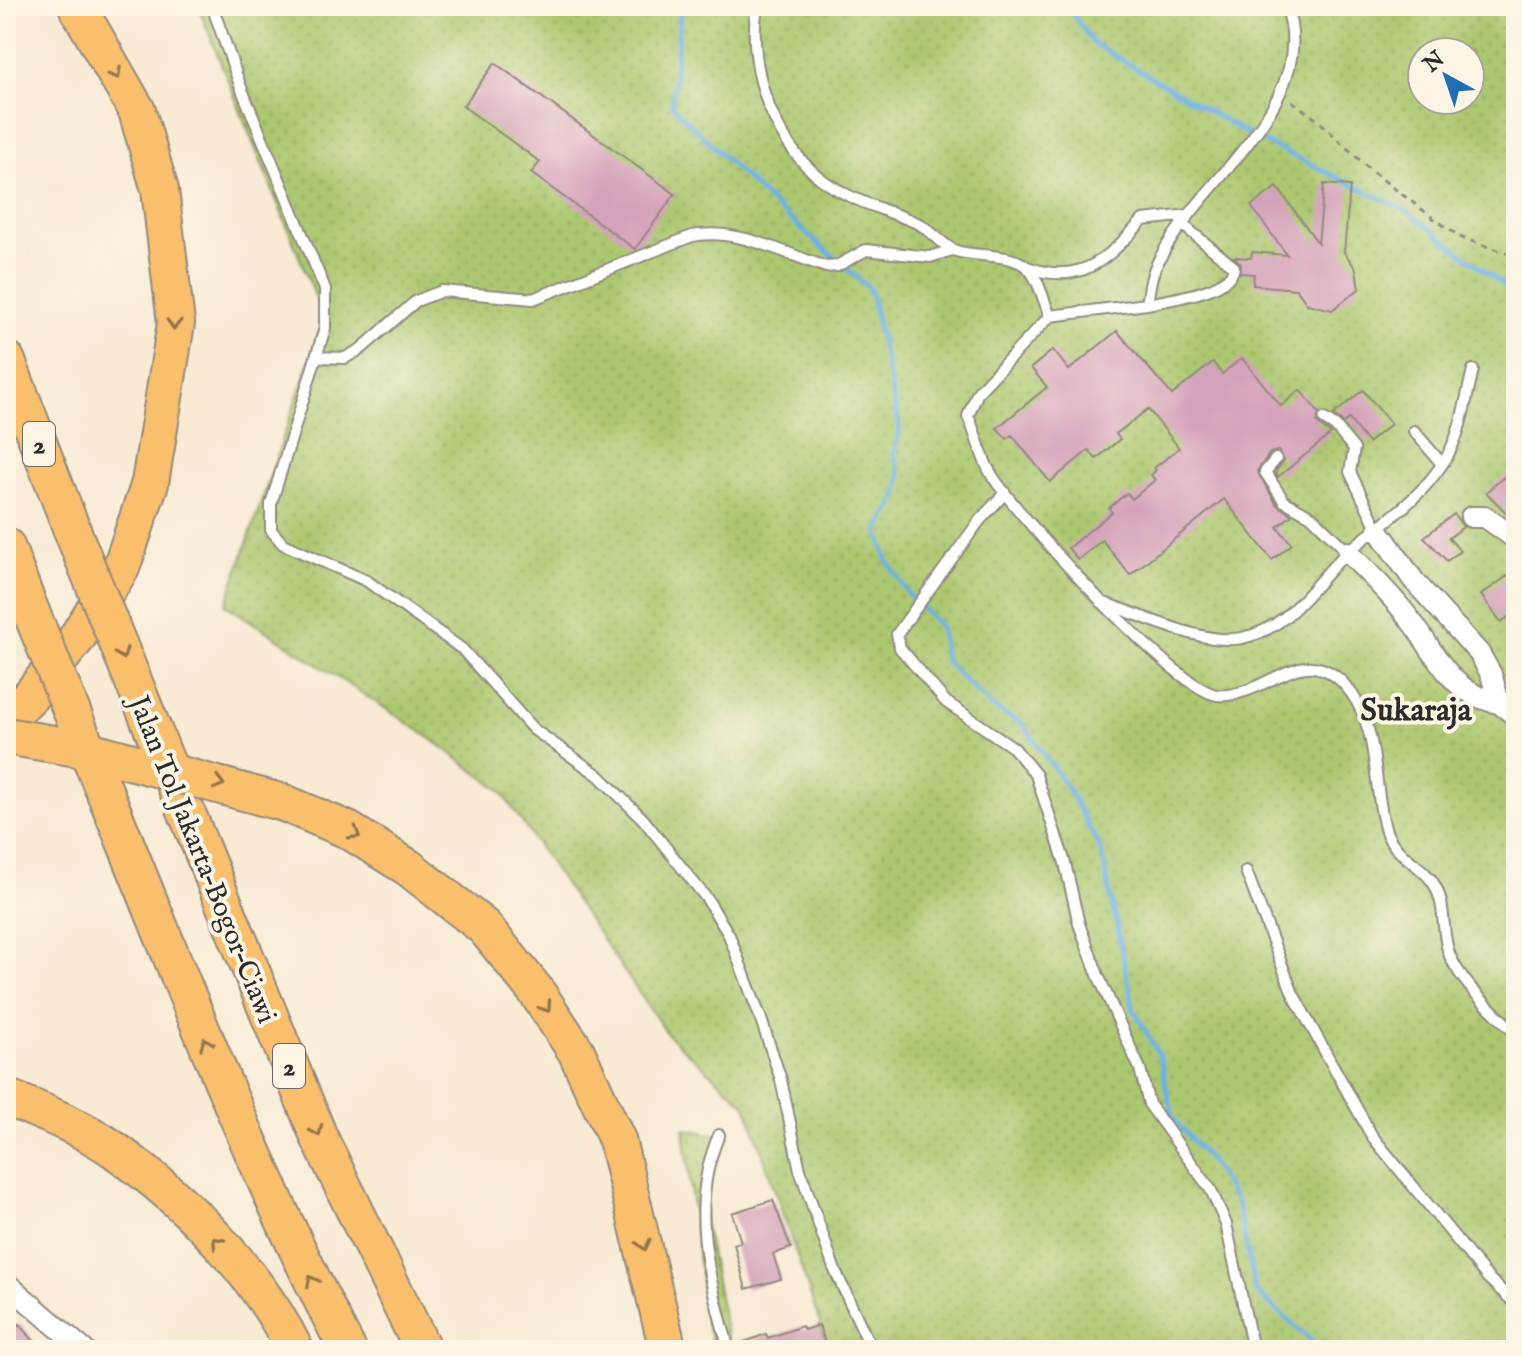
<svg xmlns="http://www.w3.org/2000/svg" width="1522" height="1356" viewBox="0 0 1522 1356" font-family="'IM FELL English',serif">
	<defs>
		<pattern id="grass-dots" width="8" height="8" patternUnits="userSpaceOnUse" patternTransform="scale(2)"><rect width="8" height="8" fill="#acc86f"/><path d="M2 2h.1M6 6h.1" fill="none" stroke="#94ac60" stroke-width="1.8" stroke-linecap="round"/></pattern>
	</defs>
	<rect width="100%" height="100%" fill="#fcf5e5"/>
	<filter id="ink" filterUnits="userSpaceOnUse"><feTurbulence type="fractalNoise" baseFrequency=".0125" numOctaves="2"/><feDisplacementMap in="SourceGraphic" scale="16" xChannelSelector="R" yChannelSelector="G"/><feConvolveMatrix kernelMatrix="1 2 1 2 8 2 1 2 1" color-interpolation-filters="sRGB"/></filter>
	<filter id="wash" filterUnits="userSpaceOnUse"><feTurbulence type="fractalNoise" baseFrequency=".006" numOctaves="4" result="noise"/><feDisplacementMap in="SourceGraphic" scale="32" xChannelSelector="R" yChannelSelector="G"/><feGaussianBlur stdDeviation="1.8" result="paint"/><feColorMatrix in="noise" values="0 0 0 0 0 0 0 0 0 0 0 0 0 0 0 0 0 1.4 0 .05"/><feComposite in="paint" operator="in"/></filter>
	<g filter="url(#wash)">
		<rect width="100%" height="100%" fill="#f8ead3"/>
		<path fill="url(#grass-dots)" stroke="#6c7a4d" stroke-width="2" fill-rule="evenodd" d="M198 6H1516V1350H829L746 1105 668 1035 500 790 423 733 226 605 324 318ZM1422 52H1470V100H1422Z
			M684 1129 719 1135 703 1217 730 1350H715L706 1323Z"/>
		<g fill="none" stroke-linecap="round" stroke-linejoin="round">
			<path stroke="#6bb0e1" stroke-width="5" d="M593 6 605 14 628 6
				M681 6 672 106 765 197 870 289 900 429 894 454 900 475 897 497 878 531 887 560 908 594 940 626 945 661 992 707 1023 724 1070 792 1101 850 1134 1010 1160 1057 1173 1118 1210 1161 1237 1203 1256 1292 1322 1350
				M1067 6 1093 43 1248 134 1407 211 1516 295"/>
		</g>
		<g id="blocks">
			<path fill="#d5a2bb" d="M495 63 675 194 635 249 531 173 540 162 463 106Z
				M1324 184 1350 186 1344 252 1356 269 1359 289 1332 310 1307 304 1296 289 1253 285 1254 274 1240 273 1241 264 1234 257 1251 258 1252 252 1287 255 1251 206 1277 187 1318 243Z
				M1117 331 1172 395 1213 362 1222 374 1242 358 1281 406 1300 390 1319 413 1317 423 1331 434 1278 477 1275 473 1284 460 1278 451 1270 453 1257 471 1277 505 1292 515 1277 527 1292 544 1272 560 1224 499 1130 575 1102 540 1078 560 1068 548 1112 512 1109 508 1127 493 1132 499 1155 480 1151 475 1156 470 1154 468 1179 448 1148 409 1116 434 1120 439 1096 459 1089 450 1050 482 1012 435 1007 439 997 428 1047 387 1031 368 1053 350 1069 370Z
				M1363 390 1391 424 1368 443 1349 419 1343 423 1333 415Z
				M1510 472 1516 479V523L1486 492Z
				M1454 514 1463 527 1449 538 1460 551 1447 561 1424 537Z
				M1510 574 1516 581V612L1501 622 1481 595Z
				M773 1200 791 1248 773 1254 781 1279 746 1289 734 1244 741 1242 732 1213Z
				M20 1324 41 1350H6V1336Z
				M819 1325 825 1343 805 1350H737L736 1345 766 1334 768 1338 802 1326 804 1330Z"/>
		</g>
	</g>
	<g filter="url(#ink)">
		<use href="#blocks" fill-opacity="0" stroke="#928a7f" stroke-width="2"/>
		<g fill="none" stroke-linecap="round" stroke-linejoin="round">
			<defs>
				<path id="service" d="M212 6 240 85 325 289V328L271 504V530L283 544 367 581 462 649 533 729 598 775 643 819 707 899 729 935 761 1019 781 1080 800 1170 834 1268 872 1350
					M757 6C746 70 776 153 833 187 860 204 888 210 917 223 931 229 942 246 956 251 976 257 1011 253 1027 267 1038 277 1044 302 1050 316L1147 304C1149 293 1150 279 1155 268 1192 185 1323 105 1286 6
					M1027 267C1082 287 1108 258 1143 220L1189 215
					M1147 304C1170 299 1231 292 1234 267L1183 225
					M1050 316 978 392 968 416C976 434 981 456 990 472 1013 512 1176 690 1217 695 1268 700 1307 630 1352 694 1379 732 1373 785 1385 828 1392 854 1417 861 1432 881 1448 904 1440 932 1450 956 1464 987 1493 1010 1516 1034
					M316 357 345 358 361 349 416 301 442 291 533 299 692 236C736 227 783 253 826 267L837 266 866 250 930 257 952 250
					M1324 419 1335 426 1354 449 1350 472 1378 530
					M1414 431 1442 464
					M1276 459 1265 472 1284 501 1311 516 1348 552
					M1005 493 980 520 897 634 900 648 946 702 1014 748 1036 775 1065 863 1079 924 1098 975 1140 1069 1149 1104 1211 1190 1226 1224 1253 1350
					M1101 602C1139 614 1204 646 1242 638 1291 629 1316 579 1350 550 1384 522 1418 501 1443 463 1461 437 1465 401 1473 370
					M1246 871 1293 994 1372 1136 1488 1278 1516 1304
					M719 1135C688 1206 709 1278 729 1350"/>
				<path id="minor" d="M1471 517H1485L1516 539
					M1378 530 1414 581 1479 653 1491 674 1499 703 1516 716
					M1348 552C1369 574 1393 596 1411 621 1439 657 1450 694 1499 703
					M6 1283 84 1350"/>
				<path id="motorway" d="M6 359 72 530
					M6 546 25 597
					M6 719 31 695 76 639 121 568 150 483 176 323 160 190 137 111 77 6
					M171 774 319 1137 423 1350
					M103 788C181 977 252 1169 348 1350
					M284 803 348 830 409 868 484 927 536 991 576 1051 617 1140 668 1350
					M6 1097C43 1112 84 1128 116 1151 187 1202 256 1271 295 1350"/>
			</defs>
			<use href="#service" stroke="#928a7f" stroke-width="14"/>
			<use href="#minor" stroke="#928a7f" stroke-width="24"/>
			<use href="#motorway" stroke="#928a7f" stroke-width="40"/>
			<path stroke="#928a7f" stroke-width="3" stroke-dasharray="6 6" stroke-linecap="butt" d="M1292 101 1320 122 1370 170 1436 220 1462 238 1516 256"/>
			<use href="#service" stroke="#fff" stroke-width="10"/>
			<use href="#minor" stroke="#fff" stroke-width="20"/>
			<use href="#motorway" stroke="#f9bf6c" stroke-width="36"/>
			<defs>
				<path id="motorway-bridge" d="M72 530 171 774
					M25 597 103 788
					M6 736 89 750 284 803"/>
			</defs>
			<use href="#motorway-bridge" stroke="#928a7f" stroke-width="40" stroke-linecap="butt"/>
			<use href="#motorway-bridge" stroke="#f9bf6c" stroke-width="36"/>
		</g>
		<defs><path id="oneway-chevron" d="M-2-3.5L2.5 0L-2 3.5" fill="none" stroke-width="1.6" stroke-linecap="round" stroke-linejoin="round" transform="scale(2)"/></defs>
		<g stroke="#92754c">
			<use href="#oneway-chevron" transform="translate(116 74) rotate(60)"/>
			<use href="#oneway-chevron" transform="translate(174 324) rotate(92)"/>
			<use href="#oneway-chevron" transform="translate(122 654) rotate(68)"/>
			<use href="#oneway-chevron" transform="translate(219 783) rotate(14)"/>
			<use href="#oneway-chevron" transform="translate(355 834) rotate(31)"/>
			<use href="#oneway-chevron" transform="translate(546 1007) rotate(56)"/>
			<use href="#oneway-chevron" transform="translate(206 1043) rotate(-112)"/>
			<use href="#oneway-chevron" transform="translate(317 1131) rotate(66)"/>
			<use href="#oneway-chevron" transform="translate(217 1242) rotate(-133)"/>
			<use href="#oneway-chevron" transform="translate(644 1245) rotate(77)"/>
			<use href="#oneway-chevron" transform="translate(312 1281) rotate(-118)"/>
		</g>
	</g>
	<g text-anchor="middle" stroke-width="8" stroke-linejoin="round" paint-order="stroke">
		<g fill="#fcf5e5" stroke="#6a6863" stroke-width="2">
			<rect x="23" y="422" width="32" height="44" rx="6"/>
			<rect x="273" y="1044" width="32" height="44" rx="6"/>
		</g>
		<g font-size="26" font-weight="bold" fill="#2b2b2b">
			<text x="39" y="453">2</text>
			<text x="289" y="1075">2</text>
		</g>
		<g font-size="28" fill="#2b2b2b" stroke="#fcf5e5">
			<text transform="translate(204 859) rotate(68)" y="10">Jalan Tol Jakarta–Bogor–Ciawi</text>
		</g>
		<g font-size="32" font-weight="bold" fill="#2b2b2b" stroke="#fcf5e5">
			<text x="1416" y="720">Sukaraja</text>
		</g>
	</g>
	<rect width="1522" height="1356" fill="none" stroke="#fcf5e5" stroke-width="32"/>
	<g transform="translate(1446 76) rotate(320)"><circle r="38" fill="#fcf5e5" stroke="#a8a49b" stroke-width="2"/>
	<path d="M0-6L14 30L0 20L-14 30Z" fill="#1f6fb2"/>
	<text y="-12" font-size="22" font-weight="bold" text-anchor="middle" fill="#2b2b2b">N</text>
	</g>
</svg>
